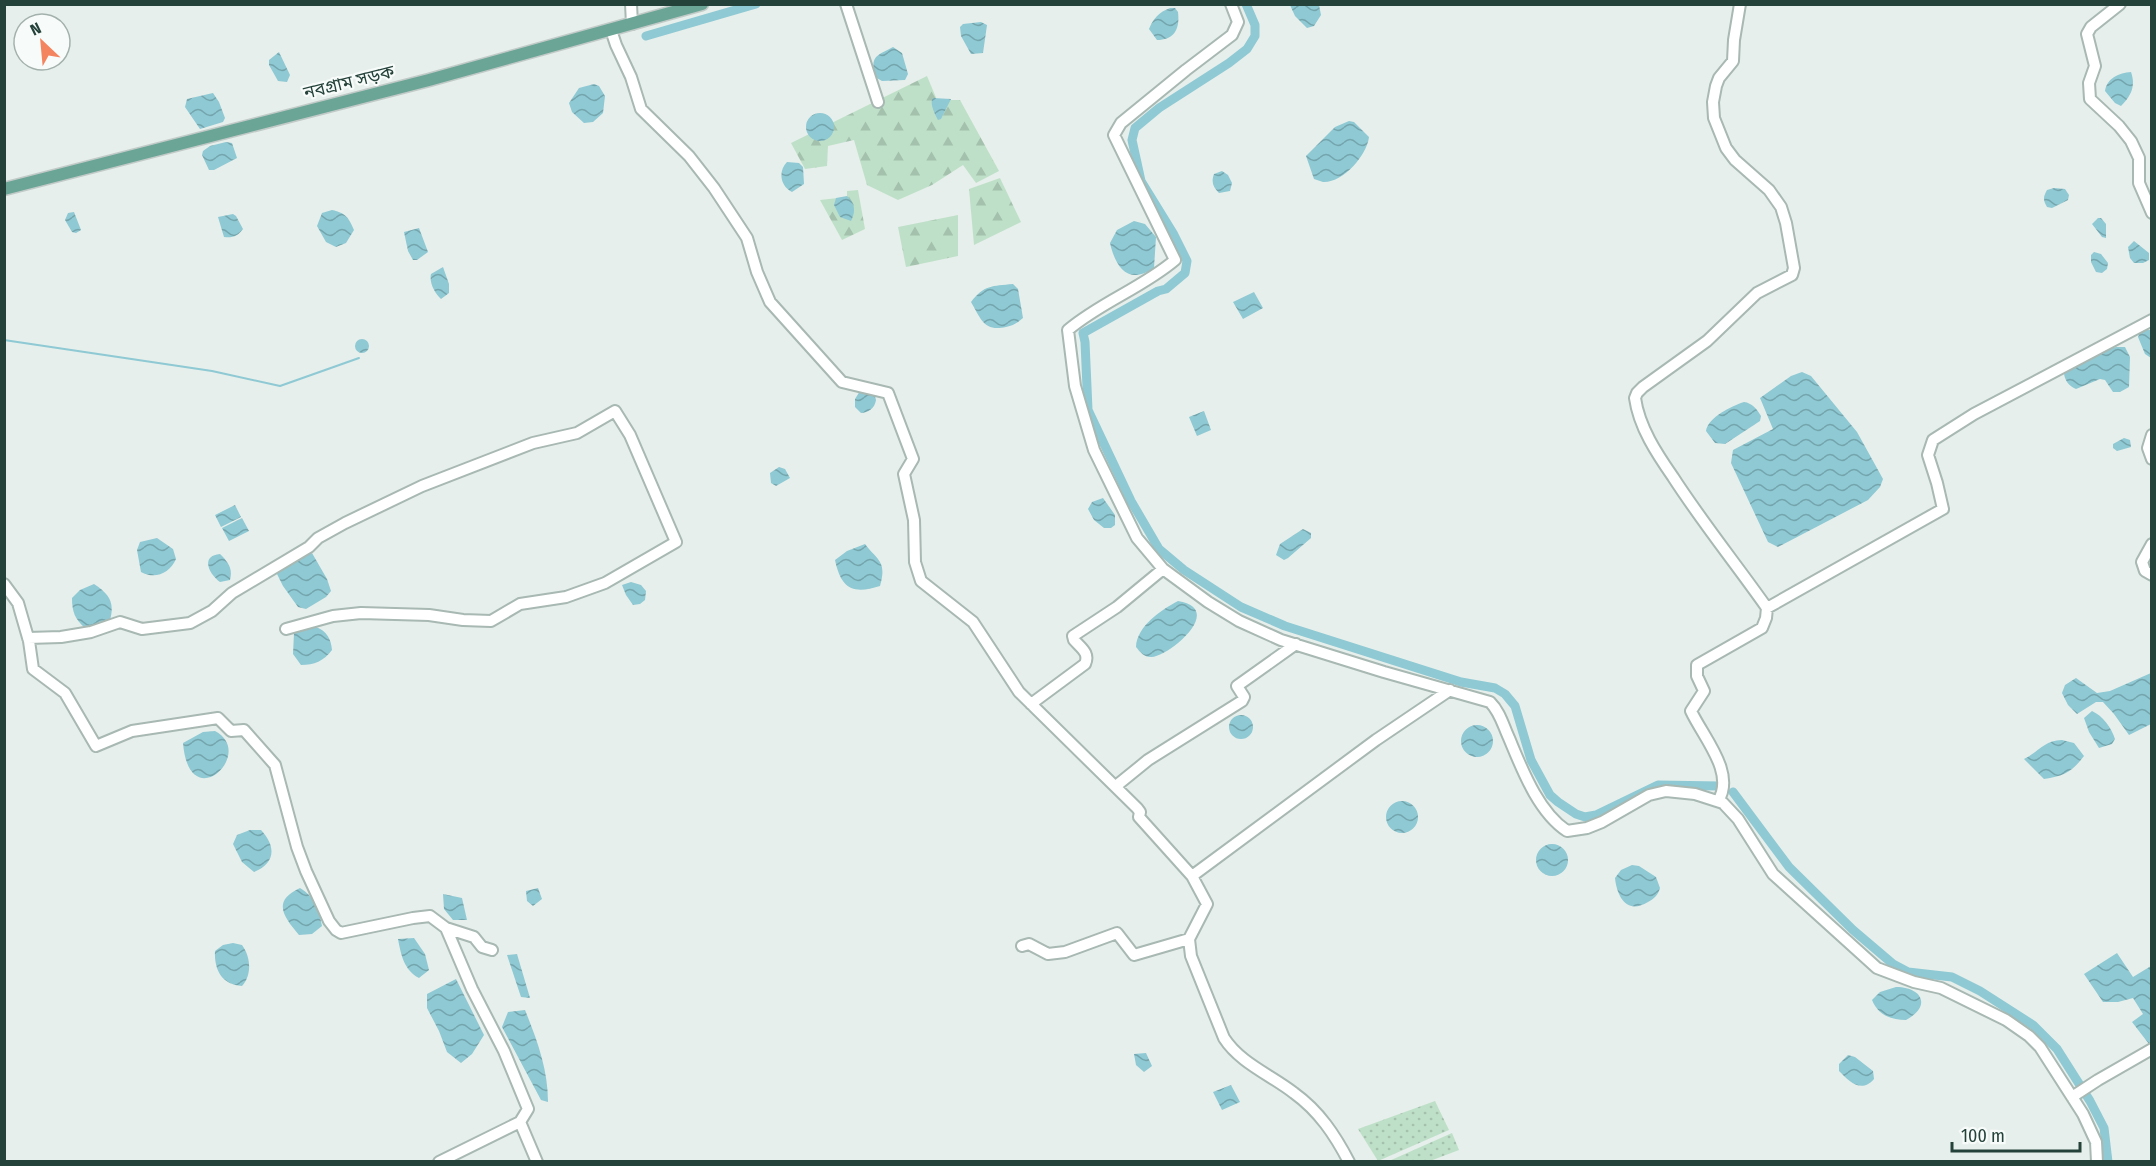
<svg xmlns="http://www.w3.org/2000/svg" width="2156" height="1166" viewBox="0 0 2156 1166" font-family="'Fira Sans Condensed','Noto Sans Bengali',sans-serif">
	<defs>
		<pattern id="grass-dots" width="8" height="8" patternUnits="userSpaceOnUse" patternTransform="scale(1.5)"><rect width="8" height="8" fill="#bfe0c8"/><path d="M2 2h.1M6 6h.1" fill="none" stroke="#a4c1ad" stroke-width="1.8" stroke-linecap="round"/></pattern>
		<pattern id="forest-firs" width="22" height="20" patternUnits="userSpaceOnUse" patternTransform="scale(1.5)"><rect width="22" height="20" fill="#bfe0c8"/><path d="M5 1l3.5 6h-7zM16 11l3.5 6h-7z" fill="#a4c1ad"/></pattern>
		<pattern id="water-waves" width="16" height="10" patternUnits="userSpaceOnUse" patternTransform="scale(1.5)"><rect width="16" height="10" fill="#8ec9d4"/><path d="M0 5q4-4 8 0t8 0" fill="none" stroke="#74a5ad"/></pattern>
	</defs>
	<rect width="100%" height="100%" fill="#e6efeb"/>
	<path fill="url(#grass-dots)" d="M1435 1101 1449 1130 1378 1161 1358 1129Z
		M1452 1133 1459 1150 1430 1161H1389Z"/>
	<path fill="url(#forest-firs)" d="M927 76 937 100H960L999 171 976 183 963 165 932 185 898 200 867 185 854 140 828 146 827 166 805 169 791 143Z
		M1000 178 1021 222 974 245 969 189Z
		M858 190 865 229 842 240 820 200 847 197V191Z
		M958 215V256L906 267 898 227Z"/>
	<path fill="url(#water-waves)" d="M1290 5H1319L1321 15 1314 26 1307 28 1295 16Z
		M1170 8H1175L1178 12C1180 28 1175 40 1157 40L1149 29C1153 19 1159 12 1170 8Z
		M981 22 987 25 983 53 971 54 961 36 960 27 963 24Z
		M893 47 902 53 908 74 905 80 882 81 875 77C870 56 876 56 893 47Z
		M279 52 290 75 287 82 278 81 269 65V60Z
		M2131 72C2136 86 2131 96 2121 106L2115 103 2105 91C2107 78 2119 73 2131 72Z
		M594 84 599 86 605 96 603 113 593 122 584 123 572 112 569 103 579 88Z
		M213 93 219 102 225 118 223 122 200 129 185 107 187 99Z
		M933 98 951 99 941 119 938 120C935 114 929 103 933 98Z
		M806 127a14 14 0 1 1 28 0a14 14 0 1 1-28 0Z
		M1349 121 1354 122 1369 137C1367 155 1343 183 1323 182 1320 181 1317 180 1314 179L1306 156 1335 127Z
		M226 142 232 143 237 158 214 170H209L202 155 203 151 210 146Z
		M787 162 799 163 803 167 804 184 792 192C780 186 778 171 787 162Z
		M1222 171 1228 175 1232 183 1230 191 1219 193C1213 187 1211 182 1214 174Z
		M2054 188 2065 189 2069 195 2068 200 2052 208 2047 207C2043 200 2043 197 2047 190Z
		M847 196C855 203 856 211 851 221L840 217 834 205 836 198Z
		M332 210C346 213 349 218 354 230L346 243 336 247 326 242 317 226 322 213Z
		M74 212 81 230 76 233 72 232 65 220 68 213Z
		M233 214 236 216 243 229C238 236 233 238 224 237L218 217Z
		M2098 218H2101L2106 224V238L2102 237 2092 224Z
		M1134 221 1145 224 1156 237 1154 268C1129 285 1116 269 1110 243L1117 230Z
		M419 228 428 252 417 260H413L408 251 404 232Z
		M2134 241 2149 253V260L2143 263H2134L2130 258 2128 247Z
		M2094 252 2101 254 2108 263 2107 269 2102 273 2096 272 2091 262V255Z
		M443 267 449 284V293L441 299C435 293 429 283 431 274Z
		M1013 284 1018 289 1023 318C1017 323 1014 325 1006 327 984 332 981 319 971 302 984 285 992 286 1013 284Z
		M1254 292 1263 308 1243 319 1233 302Z
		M2146 330H2151V358L2145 354 2138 337 2140 332Z
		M355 346a7 7 0 1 1 14 0a7 7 0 1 1-14 0Z
		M2116 347H2125L2130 357 2129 387 2120 392H2113L2105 380 2100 379 2076 389C2069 386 2064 380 2064 372L2101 352Z
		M1802 372 1811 376 1857 432 1883 479 1880 487 1868 500 1778 547 1768 542 1731 463 1733 450 1773 429 1760 398 1791 376Z
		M860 391 874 393 876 400C875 408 868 413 861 413L855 407V399Z
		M1744 402C1752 403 1757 409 1761 416L1760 421 1725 444 1715 443 1706 431C1708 417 1732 406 1744 402Z
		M1204 411 1211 430 1197 436 1189 417Z
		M2124 438 2130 440 2131 447 2117 451 2113 448V444Z
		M779 467 785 469 790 478 776 486 771 483 770 473Z
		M1103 498 1115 515V525L1111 528H1104L1094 520 1088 509 1092 502Z
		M235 505 241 517 221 527 215 515Z
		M242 518 249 531 229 541 222 528Z
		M1303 529 1311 533V538L1288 558 1284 560 1276 555 1280 544Z
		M157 538 173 549 176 559C170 573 155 580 141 572L137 550 140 542Z
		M865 544C878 561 887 561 880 586 852 595 841 588 835 560L847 551Z
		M312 553 327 579 331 591 326 597 306 609 298 607 283 586 277 574C285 564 300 555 312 553Z
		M220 554C228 562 233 568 230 580L220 582C209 574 200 556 220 554Z
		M631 582 641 585 646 591 645 600 640 604 633 605 626 595 622 585Z
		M94 584C109 594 115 602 110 620L99 626 85 628C75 619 72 612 72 598L80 590Z
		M1178 601C1227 609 1167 658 1151 657 1144 657 1140 652 1136 647 1137 626 1161 610 1178 601Z
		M316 627C327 631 331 639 332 650 324 661 314 665 301 665L293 654 294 633 305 628Z
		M2151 673V724L2129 735 2114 714 2103 702H2096L2077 714 2068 705 2062 693 2065 685 2076 678 2097 693 2110 691Z
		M2092 711C2103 716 2111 727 2115 739L2112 744 2099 748 2089 732 2084 718Z
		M1229 727a12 12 0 1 1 24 0a12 12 0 1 1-24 0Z
		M1461 741a16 16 0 1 1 32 0a16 16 0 1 1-32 0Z
		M215 731C257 753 189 818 183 743L203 732Z
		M2062 740 2074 743 2084 756C2072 772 2064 776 2044 779L2024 759C2040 751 2043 741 2062 740Z
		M1386 817a16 16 0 1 1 32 0a16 16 0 1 1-32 0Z
		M250 830H261C276 846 276 863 254 872L242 862 233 844 237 835Z
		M1536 860a16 16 0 1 1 32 0a16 16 0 1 1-32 0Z
		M1632 865 1639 866 1656 877 1660 888C1658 895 1654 899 1648 902 1627 915 1617 897 1615 878L1621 870Z
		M300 888C315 897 319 909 322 926L312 934 299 935C283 916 272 901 300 888Z
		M538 888 542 899 533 906 527 901 526 891Z
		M443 894 462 898 467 920H453L444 909Z
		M414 938 425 954 429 970 419 978C404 970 401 955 398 939Z
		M233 943 242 945C251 957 252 975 242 986 222 985 214 970 215 951L223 945Z
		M2117 953 2133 977 2151 966 2152 1042 2149 1044 2132 1022 2143 1014 2133 998 2118 1002H2103L2084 974Z
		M517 954 530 998 521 997 507 955Z
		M456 979 484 1035 472 1054 461 1063 447 1052 439 1031 427 1008V994Z
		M1896 987C1922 987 1932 1006 1906 1020 1891 1020 1878 1015 1872 1000L1880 992Z
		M525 1010C537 1040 548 1069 548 1102L541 1100 502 1027 508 1012Z
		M1146 1053 1152 1066 1144 1072 1136 1065 1134 1054Z
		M1848 1055 1855 1057 1873 1071 1874 1079C1861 1094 1849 1081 1839 1071V1064Z
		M1231 1085 1240 1102 1222 1110 1213 1092Z"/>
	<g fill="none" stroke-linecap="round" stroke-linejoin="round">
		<path stroke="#8ec9d4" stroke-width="2" d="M4 340 212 371 280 386 359 358"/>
		<path stroke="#8ec9d4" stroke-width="9" d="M1246 4 1255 25V36L1247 49 1229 63 1159 108 1135 128 1132 140 1141 181 1173 233 1187 261 1185 273 1166 289 1158 291 1083 333 1085 342 1088 410 1131 501 1159 549 1184 570 1241 607 1285 626 1461 682 1495 688 1505 694 1515 706 1531 760 1550 795 1558 802 1576 814 1585 817 1596 815 1658 785 1719 786
			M646 36 756 4
			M1733 792 1789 867 1853 930 1893 964 1908 972 1952 977 1980 991 2033 1025 2057 1049 2090 1101 2104 1128 2108 1162"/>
		<defs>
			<path id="minor" d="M631 4 632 24
				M846 4 878 102
				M1231 4 1238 22 1232 35 1186 70 1121 123 1114 135 1175 260C1142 288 1101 302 1068 330L1075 386 1094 450 1137 538 1163 569 1208 602 1239 621 1281 640 1384 672 1490 702C1500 712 1503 725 1509 738 1522 769 1538 812 1567 831L1587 828 1602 822 1649 795 1666 791 1695 794 1723 803 1738 819 1773 874 1877 968 1914 982 1941 988 2006 1020 2029 1036 2040 1047 2083 1114 2096 1142 2097 1162
				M2120 4 2091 27 2087 34 2095 66 2089 83 2090 99 2119 126 2131 141 2139 158V183L2152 213
				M611 30 616 45 631 77 641 109 689 156 714 188 747 238 757 272 770 302 842 382 888 393 913 459 904 474 914 520 915 562 921 581 973 622 1019 692 1137 808 1140 812 1139 817 1192 876 1207 904 1189 939 1191 956 1224 1038C1240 1063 1271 1075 1294 1093 1319 1111 1335 1135 1349 1162
				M2152 435 2148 448 2152 459
				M2152 544 2142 562 2145 571 2152 575
				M4 584 18 603 29 641 33 669 65 693 96 746 132 731 218 718 231 731 244 730 275 765 297 847 306 871 329 921 336 930 341 933 413 918 430 916 446 928 472 989 504 1051 528 1109 520 1122 439 1162
				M1767 608 1943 509 1937 483 1928 455 1933 440 1974 414 2152 320
				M28 638 61 637 91 632 120 622 142 629 190 623 212 611 232 593 309 547 318 538 345 523 422 486 533 443 577 433 615 411 630 435 676 542 605 583 566 597 520 604 491 621 463 620 429 615 361 613 333 616 286 629
				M1031 704 1085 664C1090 653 1081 648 1074 640L1073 636 1117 607 1163 569
				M1116 786 1148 760 1242 701 1244 697 1237 686 1296 644
				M1718 801C1736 773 1703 737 1691 711L1704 691 1697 676V665L1762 628 1766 618 1767 608C1736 564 1702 522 1673 477 1657 454 1639 427 1635 398L1637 393 1643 387 1707 341 1757 293 1792 275 1794 268 1786 223 1781 207 1769 190 1735 160 1726 148 1714 118 1713 102 1716 86 1719 78 1733 61 1734 40 1740 4
				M1192 876 1376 740 1450 690
				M446 928 474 937 482 947 492 950
				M1022 946 1029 944 1048 954 1065 952 1117 933 1134 955 1189 939
				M2072 1097 2098 1080 2152 1049
				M520 1122 537 1162"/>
			<path id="major" d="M4 189 429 80 702 4"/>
		</defs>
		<use href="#minor" stroke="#a8b8b2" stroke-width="14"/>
		<use href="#major" stroke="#c2cac8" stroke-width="15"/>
		<use href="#minor" stroke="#fff" stroke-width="10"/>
		<use href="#major" stroke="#6aa596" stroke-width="12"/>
	</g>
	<g text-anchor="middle" stroke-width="4.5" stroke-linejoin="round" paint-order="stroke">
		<g font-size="18" fill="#24423a" stroke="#f7fbf9">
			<text transform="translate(349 82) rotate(-14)" y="6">নবগ্রাম সড়ক</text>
		</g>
	</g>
	<rect width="2156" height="1166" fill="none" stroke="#24423a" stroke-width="12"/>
	<g transform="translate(42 42) rotate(334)"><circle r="28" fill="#f7fbf9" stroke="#a3b1ad" stroke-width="1.5"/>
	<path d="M0-4.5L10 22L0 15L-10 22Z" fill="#f4845f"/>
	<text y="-9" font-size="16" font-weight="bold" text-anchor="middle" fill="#24423a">N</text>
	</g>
	<path d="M1952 1142v9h128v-9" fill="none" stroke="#24423a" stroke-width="3"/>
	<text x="1961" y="1142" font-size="18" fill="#24423a" stroke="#f7fbf9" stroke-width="4.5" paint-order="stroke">100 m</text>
</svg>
